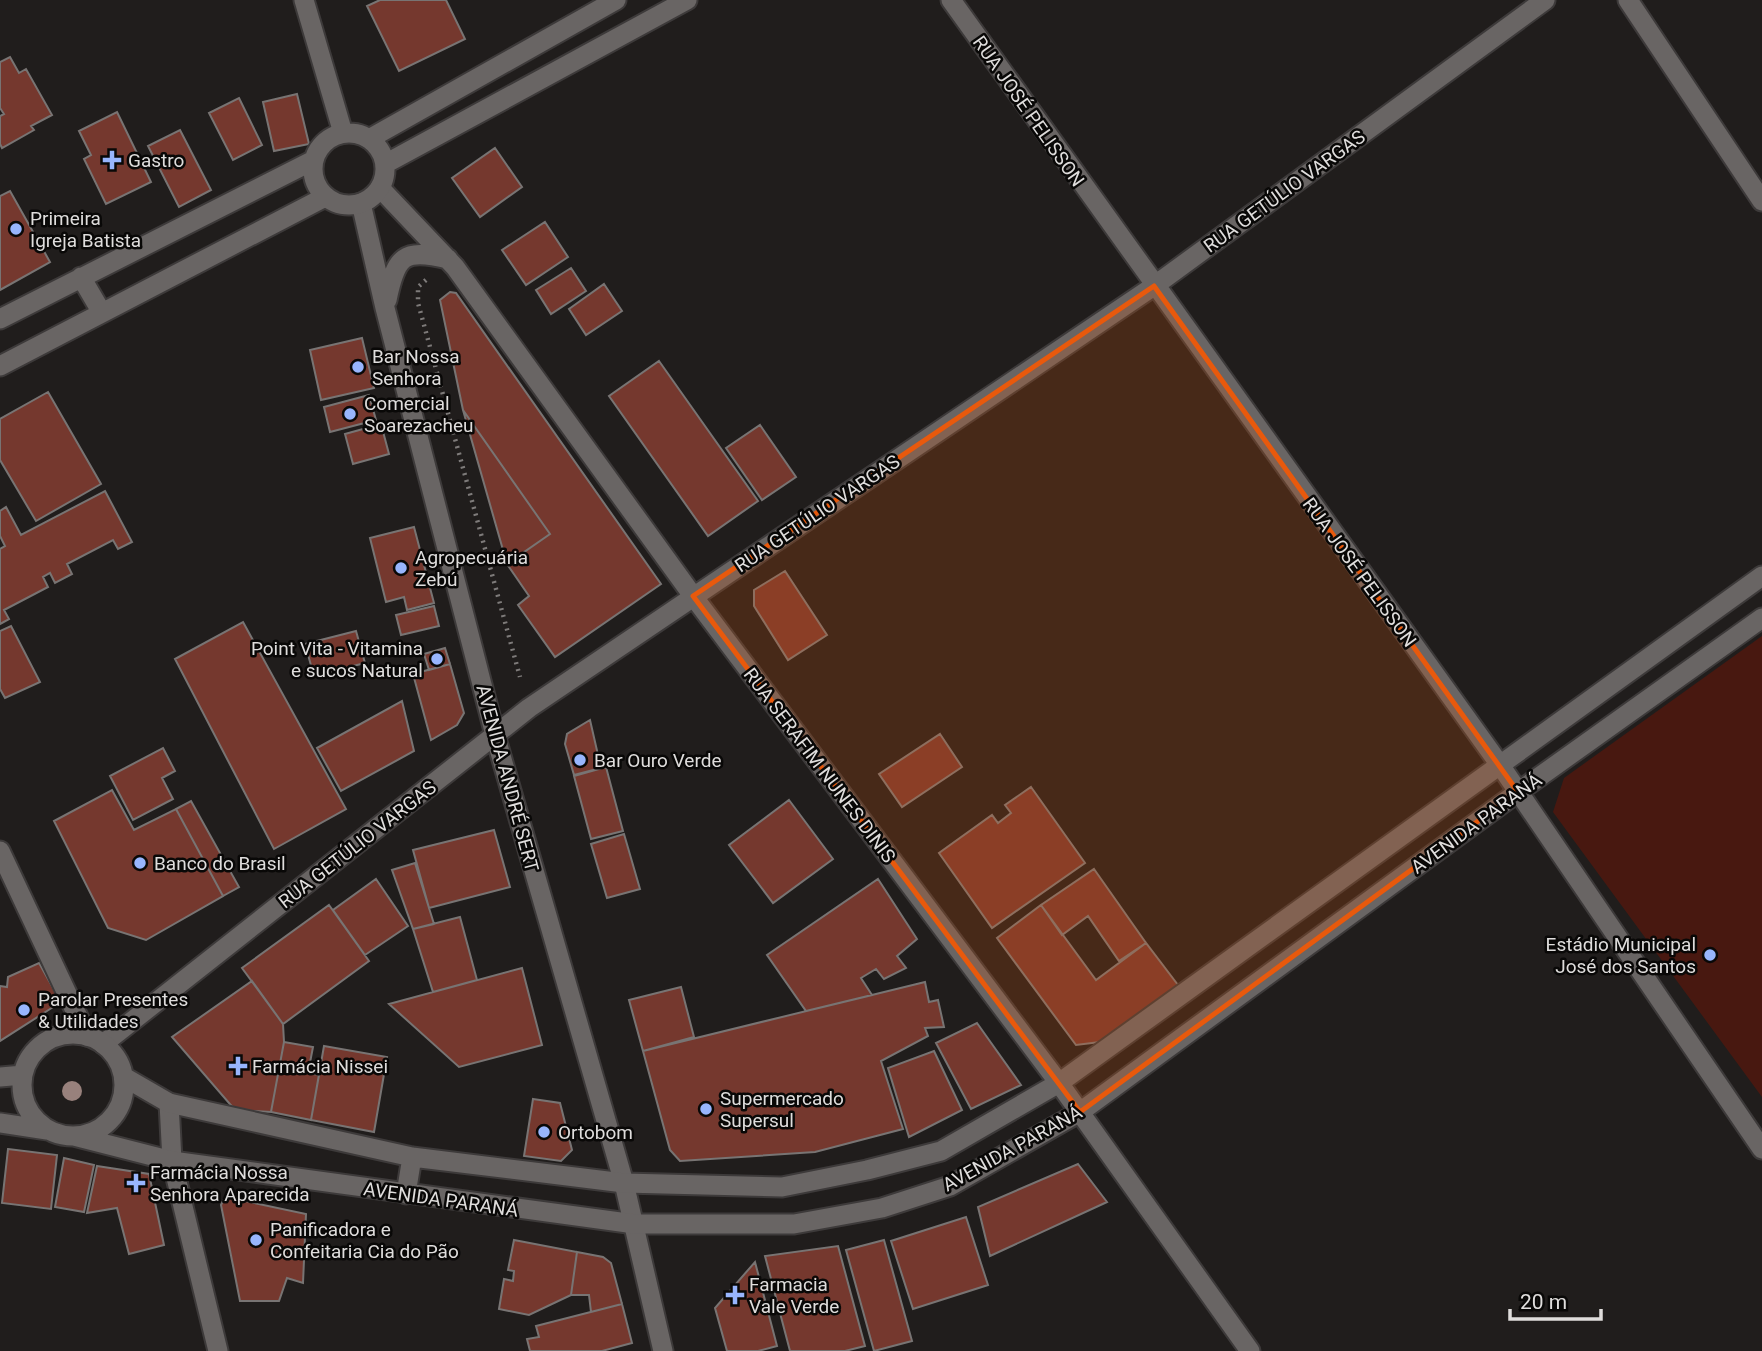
<svg xmlns="http://www.w3.org/2000/svg" width="1762" height="1351" viewBox="0 0 1762 1351" font-family="Roboto,sans-serif">
	<rect width="100%" height="100%" fill="#201d1c"/>
	<path fill="#481810" d="M1762 636V1097L1553 812 1564 778Z"/>
	<path fill="#75382e" stroke="#787473" stroke-width="2" d="M380 0H446L465 39 399 71 367 6Z
		M10 57 19 73 26 69 52 115 31 126 34 130 2 148 0 144V116L4 114 0 108V62Z
		M297 94 309 144 274 151 263 102Z
		M239 98 262 145 233 160 209 113Z
		M117 112 151 182 106 204 84 159 91 155 79 131Z
		M180 130 211 190 179 207 148 146Z
		M495 148 522 187 480 217 452 178Z
		M10 191 50 262 0 290V196Z
		M545 222 568 257 526 285 502 250Z
		M571 268 586 291 551 314 536 290Z
		M604 284 622 311 586 335 569 309Z
		M450 292 456 293 661 584 555 657 518 605 529 596 507 564 550 534 463 410 440 300Z
		M362 338 374 388 321 400 310 350Z
		M659 361 758 501 708 536 609 396Z
		M48 392 101 484 36 521 0 460V419Z
		M369 395 376 420 330 432 324 407Z
		M463 410 550 534 507 564Z
		M381 424 389 454 353 464 345 434Z
		M760 425 796 477 762 500 726 448Z
		M105 491 132 542 118 549 113 540 67 564 72 574 55 583 50 573 43 577 48 587 4 610 9 619 0 624V549L5 546 0 536V511L6 507 21 535Z
		M414 527 434 603 407 610 404 597 386 602 370 538Z
		M785 571 827 635 788 660 754 606V590Z
		M434 606 439 626 401 635 396 615Z
		M243 622 346 809 274 849 175 659Z
		M11 626 40 682 5 698 0 689V631Z
		M356 631 365 663 314 676 305 644Z
		M445 648 450 664 429 670 424 654Z
		M450 664 464 713 457 725 431 740 413 674Z
		M402 701 414 751 341 791 317 748Z
		M590 720 601 768 574 775 565 744 567 734Z
		M940 734 962 767 902 807 879 774Z
		M163 748 175 771 162 778 173 799 133 820 110 776Z
		M606 767 623 831 591 839 574 776Z
		M1031 787 1085 863 992 928 939 853 992 815 998 823 1011 813 1005 805Z
		M112 790 134 830 176 809 223 896 146 940 108 928 54 821Z
		M789 800 833 859 773 903 729 845Z
		M191 801 239 887 223 896 176 809Z
		M494 830 510 887 429 908 413 850Z
		M624 834 640 889 607 898 591 844Z
		M415 863 434 924 413 929 392 870Z
		M1094 869 1146 943 1119 961 1088 916 1062 935 1041 905Z
		M376 879 408 926 365 955 333 910Z
		M878 879 917 939 897 956 906 968 884 979 876 969 861 978 872 995 806 1011 767 955Z
		M329 905 369 961 283 1024 242 968Z
		M1041 905 1096 980 1146 943 1178 985 1100 1042 1076 1045 997 938Z
		M460 917 477 980 433 992 413 929Z
		M39 963 61 1002 0 1041V986L7 987 8 977Z
		M522 968 542 1045 459 1067 389 1004Z
		M252 981 283 1024 284 1042 271 1112 235 1110 172 1037Z
		M252 981 283 1024 284 1042 271 1112 235 1110 172 1037Z
		M925 982 929 1002 938 1000 944 1027 925 1028 928 1036 881 1061 903 1129 815 1152 680 1161 670 1150 643 1051Z
		M681 987 694 1037 643 1051 629 1000Z
		M977 1023 1021 1085 971 1109 936 1043Z
		M284 1042 313 1047 308 1073 319 1075 311 1120 271 1112Z
		M324 1046 387 1057 374 1132 311 1120Z
		M934 1051 962 1110 909 1137 888 1068Z
		M533 1099 560 1103 572 1150 561 1161 524 1156Z
		M8 1149 57 1155 51 1209 2 1203Z
		M64 1158 94 1165 84 1212 55 1207Z
		M1078 1164 1107 1202 990 1256 978 1207Z
		M97 1166 149 1174 164 1245 129 1254 117 1208 87 1213Z
		M231 1198 306 1214 303 1283 287 1278 279 1301H240L221 1205 224 1199Z
		M966 1217 988 1285 913 1309 891 1241Z
		M514 1240 577 1252 571 1295 529 1315 499 1309 504 1279 513 1281 514 1271 508 1270Z
		M884 1240 912 1341 874 1351 846 1250Z
		M838 1246 865 1346 845 1351H790L765 1256Z
		M577 1252 603 1257 611 1263 622 1304 591 1312 589 1295H571Z
		M755 1262 777 1346 758 1351H727L715 1308Z
		M622 1304 632 1343 602 1351H530L527 1339 539 1337 536 1326Z"/>
	<g fill="none" stroke-linecap="round" stroke-linejoin="round">
		<defs>
			<path id="minor" d="M951 0 1500 765 1762 1149
				M1628 0 1762 201
				M380 188 455 267 693 596 1059 1083 1250 1351
				M361 203 385 308 495 735 624 1183 663 1351
				M387 300C396 256 403 248 448 259
				M0 851 87 1036
				M103 1044 529 708 1154 286 1545 0
				M169 1103 172 1161 218 1351"/>
			<path id="tertiary" d="M304 0 343 133
				M313 169a36 36 0 1 1 72 0a36 36 0 1 1-72 0Z
				M369 139 616 0
				M385 164 687 0
				M81 277 102 313
				M0 319 314 160
				M0 366 325 197"/>
			<path id="secondary" d="M22 1085a51 51 0 1 1 102 0a51 51 0 1 1-102 0Z
				M0 1077 23 1075
				M124 1077 169 1103 412 1157 624 1183 782 1187 867 1170 941 1151 1059 1083 1762 576
				M0 1123 47 1130
				M74 1136 172 1161 635 1224H794L882 1208 950 1186 1080 1112 1518 792 1762 618
				M406 1194 412 1157"/>
		</defs>
		<use href="#minor" stroke="#3d3a3a" stroke-width="23"/>
		<use href="#tertiary" stroke="#3d3a3a" stroke-width="23"/>
		<use href="#secondary" stroke="#3d3a3a" stroke-width="23"/>
		<path stroke="#7e7b7a" stroke-width="4.5" stroke-dasharray="2 5" stroke-linecap="butt" d="M426 280 418 287V303L520 677"/>
		<use href="#minor" stroke="#696564" stroke-width="19"/>
		<use href="#tertiary" stroke="#696564" stroke-width="19"/>
		<use href="#secondary" stroke="#696564" stroke-width="19"/>
	</g>
	<circle fill="#98817c" cx="72" cy="1091" r="10"/>
	<path fill="#e8590c" fill-opacity="0.2" stroke="#e8590c" stroke-width="5" stroke-linejoin="round" d="M1154 286 1518 792 1080 1112 693 596Z"/>
	<g fill="#98b5fd" stroke="#090807" stroke-width="2.5">
		<path d="M108.5 149.5h7v7h7v7h-7v7h-7v-7h-7v-7h7z"/>
		<circle cx="16" cy="229" r="7"/>
		<circle cx="358" cy="367" r="7"/>
		<circle cx="350" cy="414" r="7"/>
		<circle cx="401" cy="568" r="7"/>
		<circle cx="437" cy="659" r="7"/>
		<circle cx="580" cy="760" r="7"/>
		<circle cx="140" cy="863" r="7"/>
		<circle cx="1710" cy="955" r="7"/>
		<circle cx="24" cy="1010" r="7"/>
		<path d="M234.5 1055.5h7v7h7v7h-7v7h-7v-7h-7v-7h7z"/>
		<circle cx="706" cy="1109" r="7"/>
		<circle cx="544" cy="1132" r="7"/>
		<path d="M132.5 1172.5h7v7h7v7h-7v7h-7v-7h-7v-7h7z"/>
		<circle cx="256" cy="1240" r="7"/>
		<path d="M731.5 1284.5h7v7h7v7h-7v7h-7v-7h-7v-7h7z"/>
	</g>
	<g text-anchor="middle" stroke-width="5" stroke-linejoin="round" paint-order="stroke">
		<g font-size="19" fill="#dfdddc" stroke="#090807">
			<text transform="translate(1029 111) rotate(55)" y="7">RUA JOSÉ PELISSON</text>
			<text transform="translate(1284 191) rotate(-36)" y="7">RUA GETÚLIO VARGAS</text>
			<text transform="translate(817 513) rotate(-34)" y="7">RUA GETÚLIO VARGAS</text>
			<text transform="translate(1360 572) rotate(54)" y="7">RUA JOSÉ PELISSON</text>
			<text transform="translate(820 765) rotate(53)" y="7">RUA SERAFIM NUNES DINIS</text>
			<text transform="translate(508 778) rotate(75)" y="7">AVENIDA ANDRÉ SERT</text>
			<text transform="translate(1476 823) rotate(-36)" y="7">AVENIDA PARANÁ</text>
			<text transform="translate(357 844) rotate(-38)" y="7">RUA GETÚLIO VARGAS</text>
			<text transform="translate(1012 1148) rotate(-29)" y="7">AVENIDA PARANÁ</text>
			<text transform="translate(441 1199) rotate(8)" y="7">AVENIDA PARANÁ</text>
		</g>
		<g font-size="19" fill="#dfdddc" stroke="#090807" text-anchor="start">
			<text x="128" y="167">Gastro</text>
			<text x="30" y="225">Primeira<tspan x="30" dy="22">Igreja Batista</tspan></text>
			<text x="372" y="363">Bar Nossa<tspan x="372" dy="22">Senhora</tspan></text>
			<text x="364" y="410">Comercial<tspan x="364" dy="22">Soarezacheu</tspan></text>
			<text x="415" y="564">Agropecuária<tspan x="415" dy="22">Zebú</tspan></text>
			<text x="423" y="655" text-anchor="end">Point Vita - Vitamina<tspan x="423" dy="22">e sucos Natural</tspan></text>
			<text x="594" y="767">Bar Ouro Verde</text>
			<text x="154" y="870">Banco do Brasil</text>
			<text x="1696" y="951" text-anchor="end">Estádio Municipal<tspan x="1696" dy="22">José dos Santos</tspan></text>
			<text x="38" y="1006">Parolar Presentes<tspan x="38" dy="22">&amp; Utilidades</tspan></text>
			<text x="252" y="1073">Farmácia Nissei</text>
			<text x="720" y="1105">Supermercado<tspan x="720" dy="22">Supersul</tspan></text>
			<text x="558" y="1139">Ortobom</text>
			<text x="150" y="1179">Farmácia Nossa<tspan x="150" dy="22">Senhora Aparecida</tspan></text>
			<text x="270" y="1236">Panificadora e<tspan x="270" dy="22">Confeitaria Cia do Pão</tspan></text>
			<text x="749" y="1291">Farmacia<tspan x="749" dy="22">Vale Verde</tspan></text>
		</g>
	</g>
	<path d="M1510 1309v10h91v-10" fill="none" stroke="#dfdddc" stroke-width="3.5"/>
	<text x="1520" y="1309" font-size="21" fill="#dfdddc" stroke="#090807" stroke-width="5" paint-order="stroke">20 m</text>
</svg>
